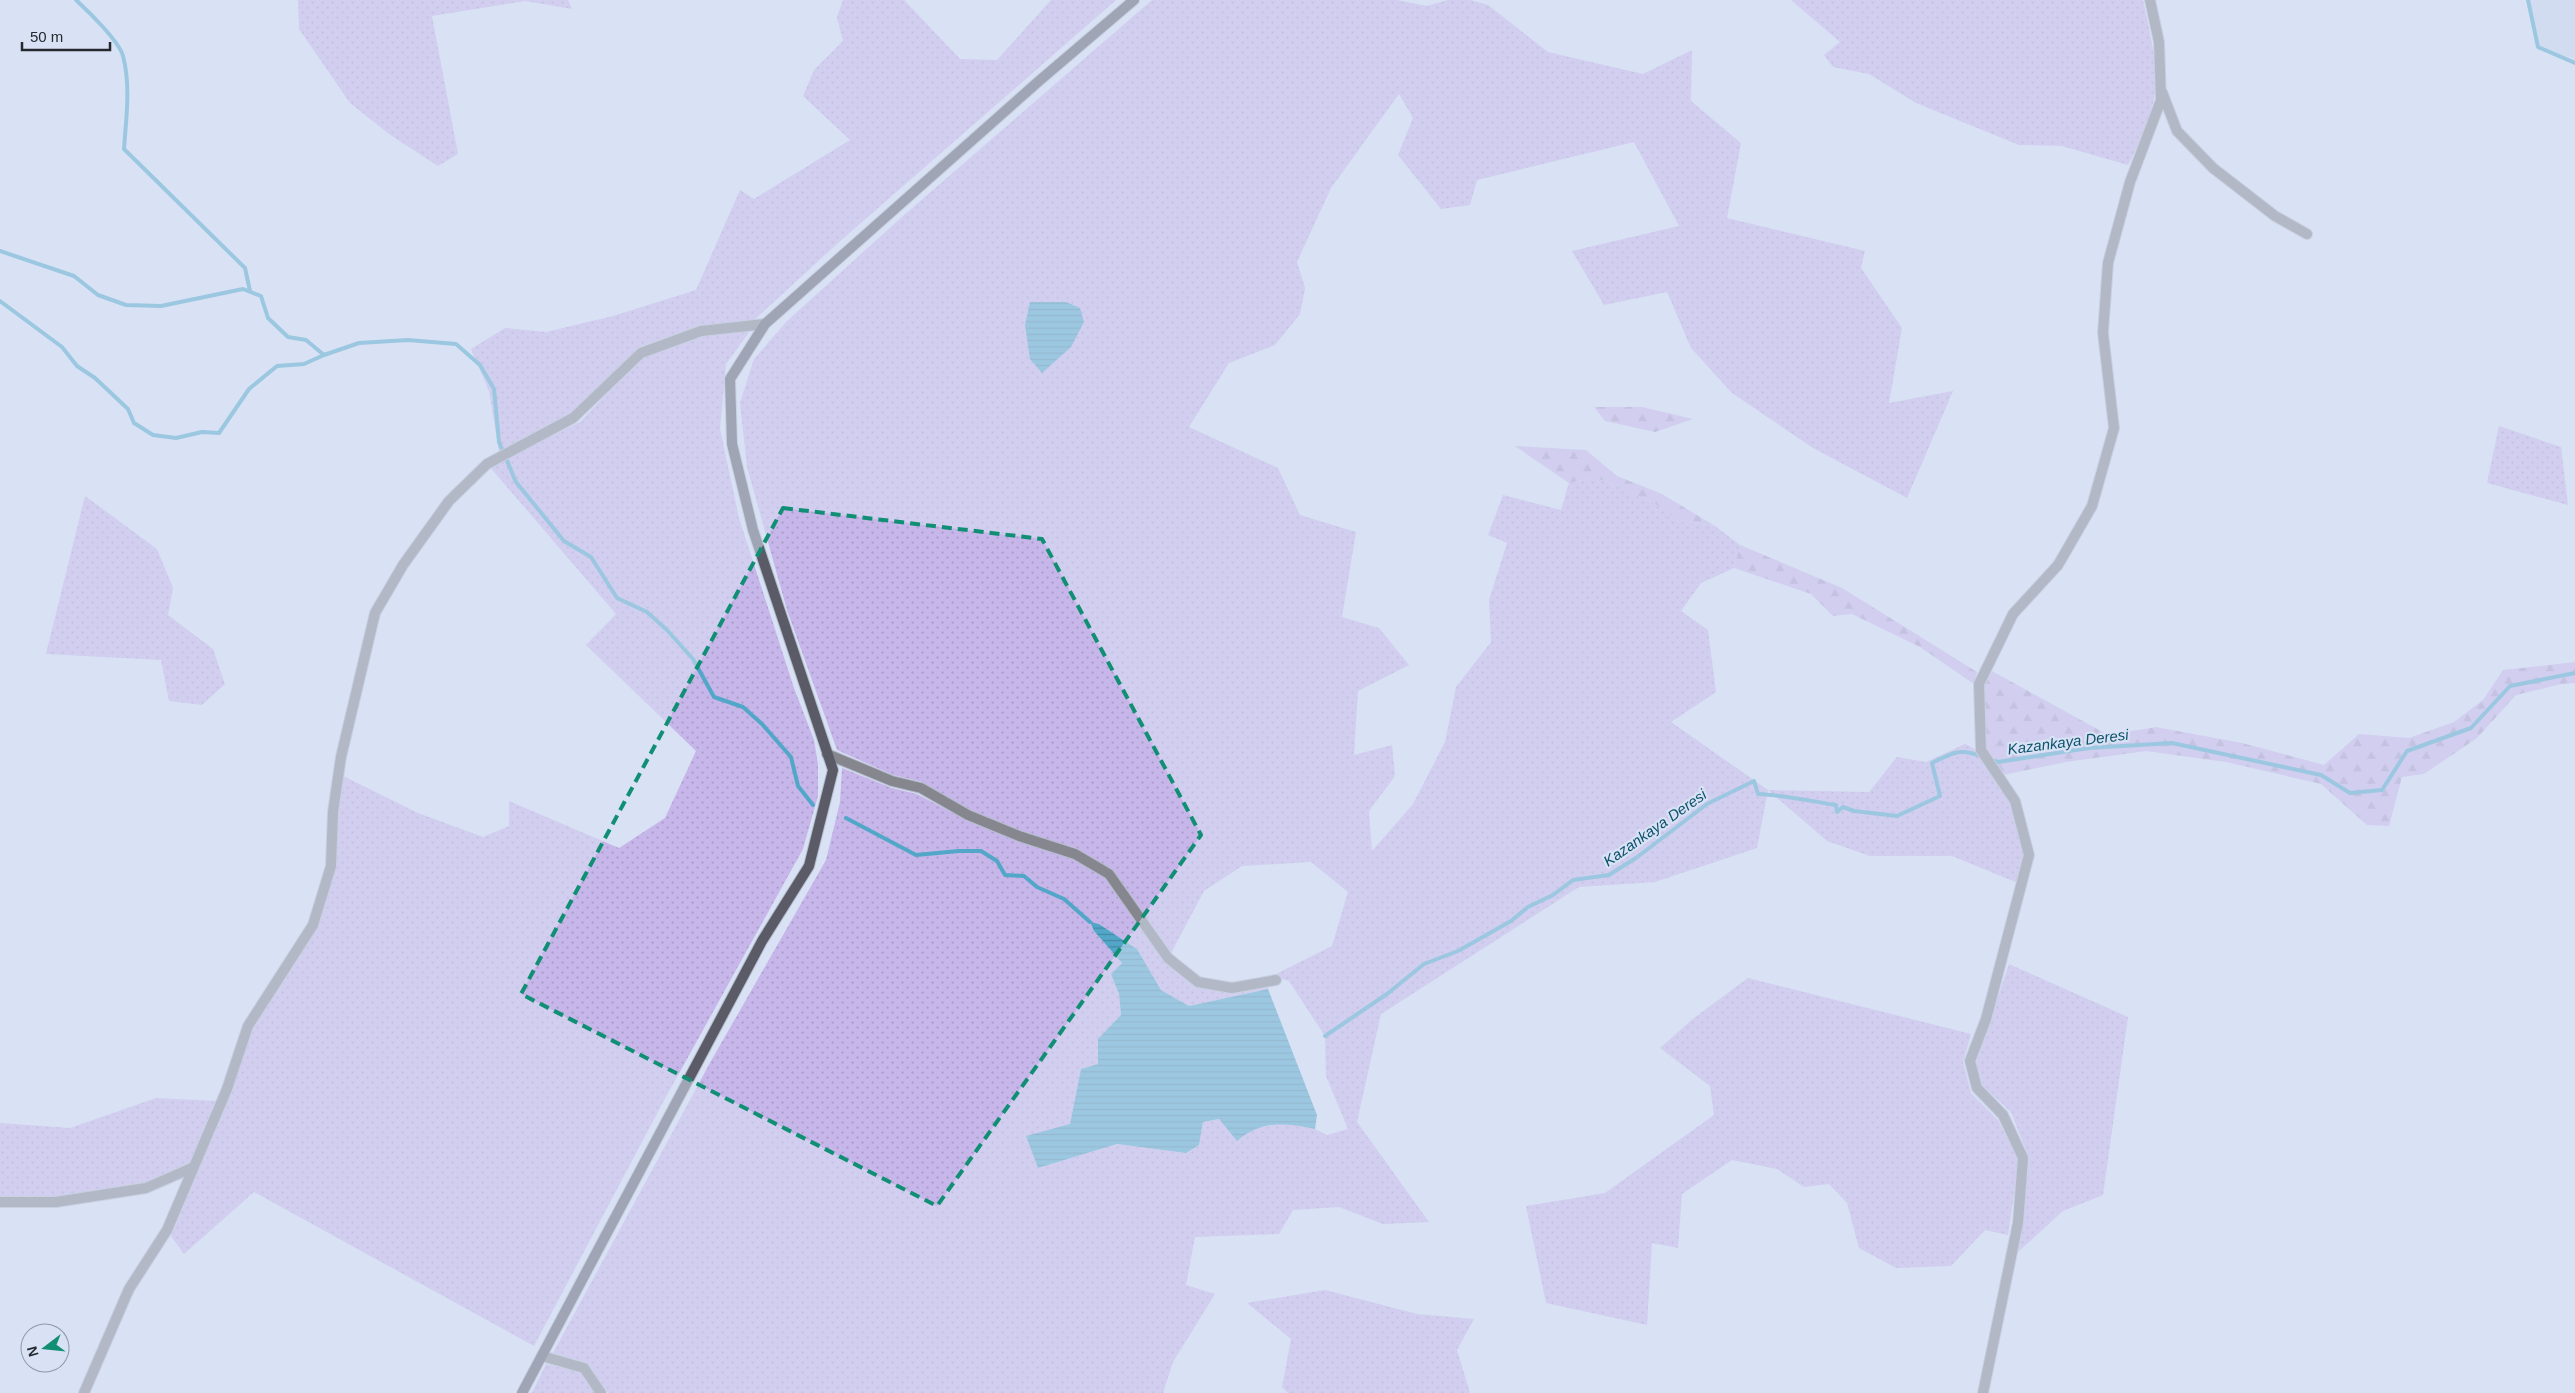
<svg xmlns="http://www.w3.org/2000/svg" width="2575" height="1393" viewBox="0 0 2575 1393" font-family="Helvetica,sans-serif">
	<defs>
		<pattern id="grass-dots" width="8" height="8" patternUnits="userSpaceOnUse" patternTransform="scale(1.25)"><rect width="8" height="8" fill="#c7b6e9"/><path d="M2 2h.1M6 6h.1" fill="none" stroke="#ab9cc8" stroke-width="1.8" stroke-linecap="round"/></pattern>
		<pattern id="forest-firs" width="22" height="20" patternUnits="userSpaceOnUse" patternTransform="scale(1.25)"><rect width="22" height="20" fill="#c7b6e9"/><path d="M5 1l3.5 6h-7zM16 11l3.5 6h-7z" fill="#ab9cc8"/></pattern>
		<pattern id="water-rules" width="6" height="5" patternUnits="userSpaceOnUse" patternTransform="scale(1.25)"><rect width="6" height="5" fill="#52a7c9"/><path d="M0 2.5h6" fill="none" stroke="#4488a4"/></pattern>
	</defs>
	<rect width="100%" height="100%" fill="#d8e2f4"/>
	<path fill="#cad5ee" d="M2575 0V59L2538 47 2529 0Z"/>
	<path fill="url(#grass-dots)" d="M298 0H568L572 9 525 1 432 16 458 154 438 166 389 134 350 103 299 29Z
		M843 0H904L960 59 997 60 1051 0H1116L838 243 754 320 700 326 639 347 570 414 499 452 489 391 471 349 505 328 546 332 613 316 696 290 740 190 754 199 850 140 803 96 814 70 843 41 837 17Z
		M1152 0H1397L1427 6 1448 0H1470L1488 5 1548 52 1643 74 1692 50 1691 101 1741 143 1727 218 1865 251 1861 268 1902 328 1889 403 1953 391 1907 498 1813 448 1732 393 1691 348 1667 292 1604 305 1572 251 1679 226 1634 142 1477 180 1470 205 1441 209 1398 155 1413 118 1399 94 1331 188 1297 262 1305 288 1300 314 1275 345 1229 363 1189 427 1278 468 1300 515 1356 532 1342 617 1379 628 1409 665 1358 691 1354 755 1392 745 1395 776 1369 811 1372 851 1413 804 1445 742 1456 687 1491 642 1489 600 1507 543 1488 535 1503 495 1561 510 1569 483 1595 477 1654 503 1678 521 1715 526 1740 545 1734 568 1701 583 1681 611 1708 630 1716 692 1671 722 1768 790 1869 792 1897 757 1926 762 1965 744 1977 750 2011 804 2025 856 2018 883 1952 856H1870L1827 841 1768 790 1757 848 1655 882 1579 887 1381 1014 1357 1122 1429 1222 1383 1224 1339 1207 1293 1210 1279 1234 1195 1237 1186 1285 1215 1294 1173 1362 1163 1393H608L587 1363 553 1353 711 1061 826 860 840 802 842 768 892 788 917 794 974 824 1073 857 1107 877 1165 962 1196 985 1232 991 1266 983 1268 989 1189 1006 1161 990 1137 949 1099 924 1090 923 1094 931 1122 963 1111 974 1119 994 1121 1015 1098 1039 1099 1064 1081 1069 1070 1125 1027 1136 1038 1168 1117 1144 1186 1153 1199 1145 1203 1122 1219 1119 1237 1140 1250 1129 1288 1123 1315 1129 1327 1135 1348 1129 1326 1076 1325 1036 1289 981 1272 976 1332 946 1348 892 1311 862 1242 866 1204 891 1170 955 1113 871 1076 848 1018 831 968 811 922 782 893 775 837 750 787 610 747 467 740 403 754 359 787 321 903 216Z
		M1791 0H2143C2149 29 2158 62 2155 92 2154 109 2137 150 2128 165L2062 146 2019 145 1916 103 1869 74 1833 67 1824 55 1840 42Z
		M750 331 726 364 720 429 739 518 794 688 814 740 818 764V796L803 849 661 1106 534 1346 254 1192 184 1254 171 1236 230 1094 255 1022 317 926 343 776 418 813 483 837 509 826V801L619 848 665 818 696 751 586 645 616 614 489 466 580 422 643 356 702 335Z
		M2499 426 2561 447 2568 505 2487 483Z
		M85 496 157 549 173 588 168 615 213 649 225 684 202 705 169 701 161 660 46 654Z
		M2009 964 2128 1017 2103 1195 2063 1211 2018 1252 2024 1217 2029 1158 2011 1112 1983 1086 1976 1062Z
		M1748 978 1971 1034 1963 1062 1971 1093 1998 1120 2019 1161 2008 1235 1985 1230 1951 1266 1896 1268 1859 1248 1847 1203 1829 1184 1804 1187 1777 1169 1732 1160 1682 1194 1678 1248 1652 1243 1647 1325 1546 1303 1526 1206 1605 1193 1714 1115 1710 1086 1660 1048 1694 1018Z
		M156 1098 216 1101 190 1163 146 1182 56 1197H0V1123L70 1128Z
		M1325 1290 1417 1314 1474 1319 1457 1350 1470 1393H1288L1282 1387 1291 1339 1247 1303Z
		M546 1364 581 1372 596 1393H532Z"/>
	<path fill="url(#forest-firs)" d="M1594 407H1642L1693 419 1655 432 1605 421Z
		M1515 446 1586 450 1617 476 1662 494 1715 526 1678 521 1654 503 1595 477 1569 483Z
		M1740 545 1842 588 1977 672 1974 684 1920 647 1852 614 1833 616 1811 594 1734 568Z
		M2575 662V683L2561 684 2516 695 2477 738 2424 774 2402 777 2389 826 2367 825 2321 784 2226 762 2146 751 2066 762 2003 775 1986 748 1984 687 1992 671 2108 735 2156 727 2242 743 2324 765 2359 734 2409 738 2454 722 2483 700 2503 670Z"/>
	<path fill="url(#water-rules)" d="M1030 302H1066L1080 308 1084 322 1071 347 1042 373 1030 359 1025 325Z
		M1090 922 1099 924 1137 949 1161 990 1189 1006 1268 989 1317 1115 1315 1129C1286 1123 1261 1120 1237 1141L1219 1119 1203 1122 1199 1145 1186 1153 1117 1144 1038 1168 1026 1136 1070 1124 1081 1069 1098 1064V1039L1121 1015 1119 994 1111 974 1122 963 1094 931Z"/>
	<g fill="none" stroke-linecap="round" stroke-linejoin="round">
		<path stroke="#52a7c9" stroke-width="4" d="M76 0C88 11 119 41 123 56 131 86 126 119 124 149L245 268 250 291
			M2528 0 2538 47 2575 63
			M0 251 74 276 98 295 126 305 161 306 243 289 261 296 268 318 288 337 306 340 324 355 359 343 408 340 456 344 480 365 494 389 499 442 516 482 564 541 591 557 617 598 647 612 667 630 693 659 714 697 743 707 762 724 791 757 798 786 813 805
			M0 301 62 347 77 366 95 378 128 409 134 423 153 435 176 438 202 432 219 433 249 389 277 366 304 364 324 355
			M1989 759 1998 762 2089 748 2172 743 2321 775 2350 793 2382 790 2407 751 2471 728 2510 686 2575 673
			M846 818 916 855 959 851H981L997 861 1005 875 1024 876 1037 887 1064 899 1090 922
			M1325 1036 1387 994 1424 964 1458 951 1511 921 1528 907 1553 895 1573 880 1609 875 1636 858 1707 804 1754 781 1758 794C1785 795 1809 801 1836 805L1837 812 1843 807 1854 811 1897 816 1940 796 1932 763C1953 752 1960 748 1983 757"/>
		<defs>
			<path id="street" d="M2162 92 2177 131 2213 168 2275 216 2307 234
				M827 754 892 781 921 788 968 815 1019 836 1075 854 1109 874 1168 958 1198 982 1232 988 1276 980
				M0 1202H56L146 1188 194 1167
				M542 1356 584 1368 601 1393
				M84 1393 129 1289 167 1230 227 1089 248 1026 313 925 331 866 333 812 341 757 375 613 403 565 449 501 487 464 573 418 641 353 701 331 765 324
				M1983 1393 2018 1223 2023 1158 2003 1115 1977 1088 1970 1061 1986 1019 2029 855 2015 801 1981 750 1979 684 2013 614 2058 565 2092 506 2114 428 2103 333 2108 263 2130 182 2161 100 2159 42 2150 0"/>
			<path id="secondary" d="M522 1393 762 941 809 866 833 770 753 530 732 444 730 379 765 324 1039 81 1134 0"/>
		</defs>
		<use href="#street" stroke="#b4bdcd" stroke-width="12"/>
		<use href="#secondary" stroke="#b4bdcd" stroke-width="12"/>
		<use href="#street" stroke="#85868e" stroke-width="10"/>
		<use href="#secondary" stroke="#5a5b66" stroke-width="10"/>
	</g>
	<path d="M0 0H2575V1393H0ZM783 508 1042 539 1201 835 937 1206 521 994Z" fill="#d8e2f4" fill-opacity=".55" fill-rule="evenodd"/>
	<path fill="none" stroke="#118f75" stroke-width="4" stroke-dasharray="10 6" stroke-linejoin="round" d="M783 508 1042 539 1201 835 937 1206 521 994Z"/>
	<g text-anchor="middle" stroke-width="4.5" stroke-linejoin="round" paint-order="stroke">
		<g font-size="15" font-style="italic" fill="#0d536c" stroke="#d8e2f4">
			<text transform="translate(2068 742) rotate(-7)" y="5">Kazankaya Deresi</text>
			<text transform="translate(1655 828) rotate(-35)" y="5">Kazankaya Deresi</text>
		</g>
	</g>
	<g transform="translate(45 1348) rotate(254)"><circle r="24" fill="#d8e2f4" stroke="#9098a5"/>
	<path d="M0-4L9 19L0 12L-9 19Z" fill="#118f75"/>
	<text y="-8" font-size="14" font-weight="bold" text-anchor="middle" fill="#25292f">N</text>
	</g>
	<path d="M22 42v8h88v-8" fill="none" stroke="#25292f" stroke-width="2.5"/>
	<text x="30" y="42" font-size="15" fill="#25292f" stroke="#d8e2f4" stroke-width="4" paint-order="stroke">50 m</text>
</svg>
